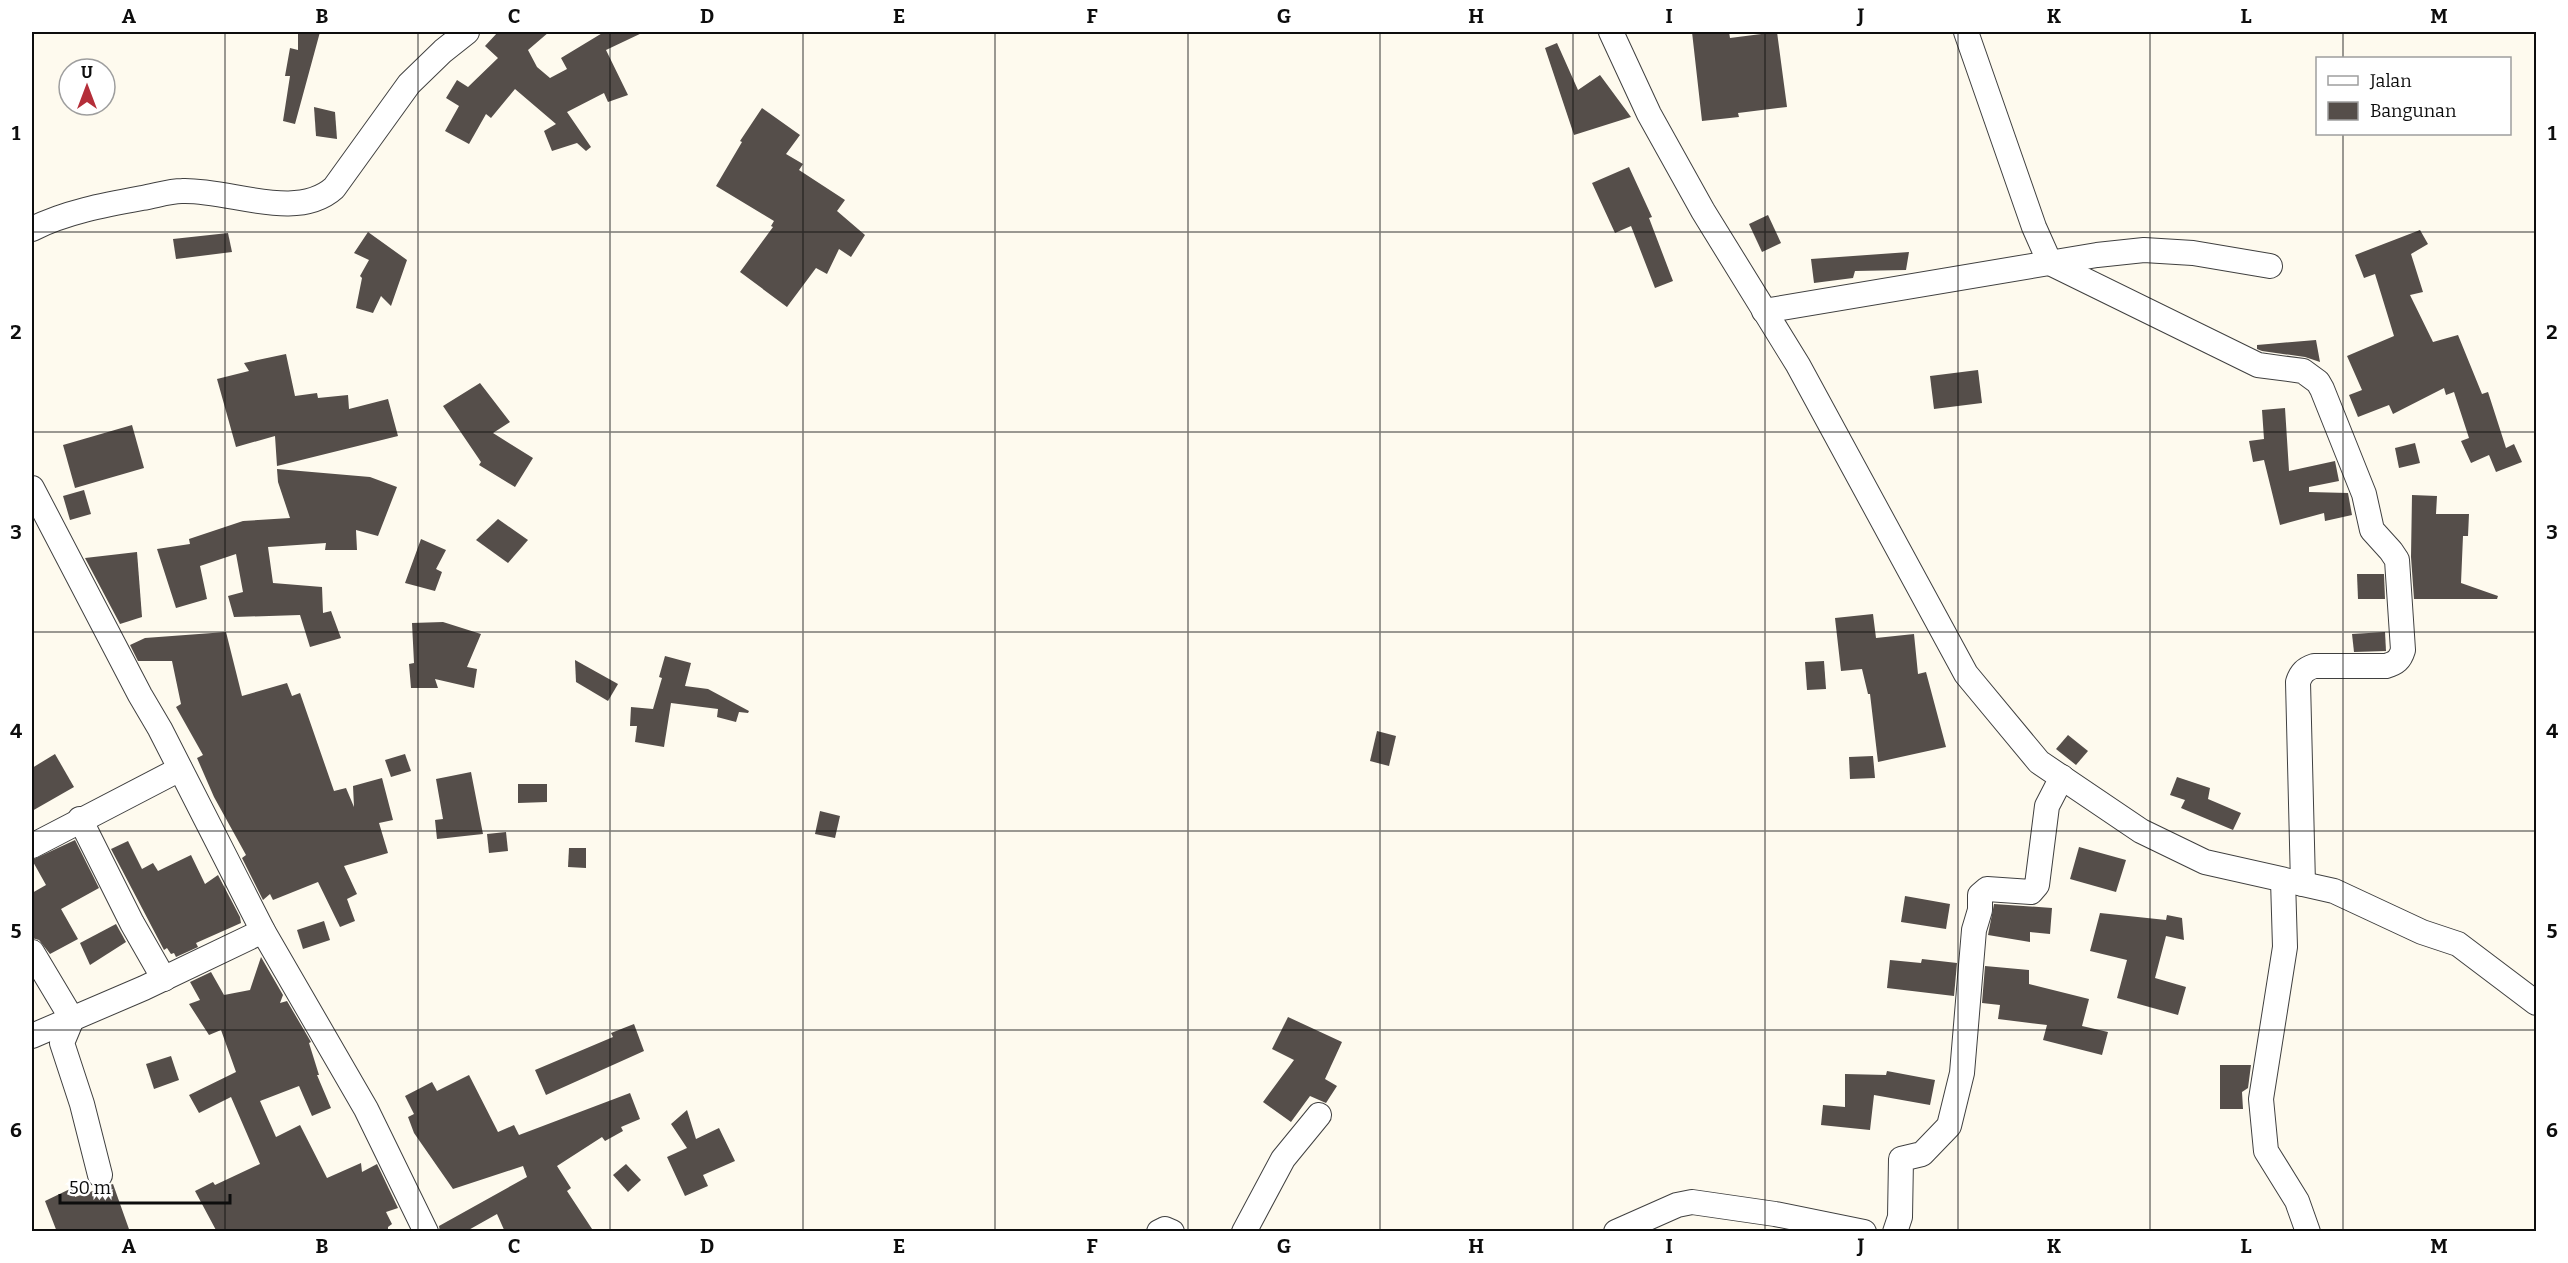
<svg xmlns="http://www.w3.org/2000/svg" width="2568" height="1263" font-family="Bitter,serif">
<rect width="100%" height="100%" fill="#fefaee"/>
<g fill="#554e4a">
<polygon points="298,32 320,32 295,124 283,121 290,76 285,76 290,48 298,50"/>
<polygon points="498,32 549,32 528,50 537,67 550,78 567,69 561,58 604,32 644,32 606,50 628,95 608,102 604,93 567,112 591,147 586,151 577,143 552,151 544,131 556,124 515,89 491,118 486,114 469,144 445,131 459,106 446,98 457,80 468,87 498,58 485,46"/>
<polygon points="1692,32 1729,32 1730,38 1777,32 1787,107 1738,113 1739,117 1702,121"/>
<polygon points="1557,43 1578,90 1600,75 1631,117 1574,135 1545,48"/>
<polygon points="314,107 335,112 337,139 316,136"/>
<polygon points="762,108 800,135 786,154 803,164 799,170 845,200 837,211 865,235 851,257 839,249 827,274 816,268 787,307 740,272 773,227 771,226 774,221 716,186 742,142 740,141"/>
<polygon points="1629,167 1652,217 1649,218 1673,281 1655,288 1631,226 1615,233 1592,183"/>
<polygon points="1768,215 1781,243 1762,252 1749,224"/>
<polygon points="2420,230 2428,244 2411,254 2423,292 2410,295 2433,342 2458,335 2482,394 2488,392 2506,448 2514,444 2522,462 2496,472 2489,455 2471,463 2461,441 2469,438 2454,392 2446,395 2444,388 2393,414 2389,405 2358,417 2349,395 2362,390 2347,356 2394,336 2375,274 2364,278 2355,255"/>
<polygon points="368,232 407,260 391,306 381,296 373,313 356,308 362,278 360,276 369,260 354,253"/>
<polygon points="228,233 232,252 176,259 173,239"/>
<polygon points="1909,252 1906,270 1855,271 1853,278 1814,283 1811,259"/>
<polygon points="2316,340 2320,362 2305,357 2262,351 2257,349 2257,345"/>
<polygon points="286,354 295,396 317,393 318,398 348,395 349,409 388,399 398,436 277,466 275,436 236,447 217,379 249,371 244,363"/>
<polygon points="1978,370 1982,403 1934,409 1930,376"/>
<polygon points="480,383 510,422 493,433 533,458 515,487 479,465 481,462 443,406"/>
<polygon points="2285,408 2289,471 2335,461 2339,481 2309,487 2309,492 2348,493 2352,515 2325,521 2324,513 2280,525 2264,460 2253,462 2249,441 2264,439 2262,410"/>
<polygon points="132,425 144,468 75,488 63,445"/>
<polygon points="2415,443 2420,463 2399,468 2395,448"/>
<polygon points="277,469 370,477 397,487 378,536 356,530 357,550 325,550 326,543 268,547 273,583 322,587 323,613 331,611 341,638 310,647 300,615 234,617 228,596 243,592 236,554 200,566 207,599 176,608 157,549 190,544 189,539 243,521 290,518 278,482"/>
<polygon points="84,490 91,514 70,520 63,496"/>
<polygon points="2412,495 2437,496 2436,514 2469,514 2468,536 2463,536 2461,583 2498,596 2497,599 2414,599 2411,557"/>
<polygon points="498,519 528,540 508,563 476,540"/>
<polygon points="421,539 446,550 436,569 442,572 435,591 405,583"/>
<polygon points="137,552 142,617 120,624 85,558"/>
<polygon points="2357,574 2384,574 2385,599 2358,599"/>
<polygon points="1873,614 1876,638 1914,634 1918,674 1926,672 1946,747 1878,762 1870,694 1868,694 1862,669 1841,671 1835,618"/>
<polygon points="443,622 481,634 467,667 477,669 474,688 435,679 438,688 411,688 409,664 414,663 412,623"/>
<polygon points="226,632 242,696 287,683 292,696 300,693 334,791 346,788 354,807 353,786 382,778 393,820 379,823 388,853 344,866 357,894 347,899 355,921 340,927 318,882 273,900 270,894 263,900 242,858 246,855 214,797 197,758 203,755 176,707 181,704 172,661 138,661 130,645 145,638"/>
<polygon points="2385,632 2386,651 2354,652 2352,634"/>
<polygon points="665,656 691,663 685,686 708,689 749,711 748,713 739,712 736,722 717,717 718,709 671,703 664,747 635,742 637,726 630,726 631,707 653,709 662,678 659,677"/>
<polygon points="575,660 618,684 608,701 576,682"/>
<polygon points="1824,661 1826,689 1807,690 1805,662"/>
<polygon points="1377,731 1396,736 1389,766 1370,761"/>
<polygon points="2068,735 2088,751 2076,765 2056,749"/>
<polygon points="55,754 74,787 32,811 32,768"/>
<polygon points="405,754 411,771 391,777 385,760"/>
<polygon points="1873,756 1875,778 1850,779 1849,757"/>
<polygon points="471,772 483,834 437,839 435,820 443,819 436,779"/>
<polygon points="2177,777 2210,788 2208,799 2241,813 2233,830 2181,808 2185,800 2170,795"/>
<polygon points="518,784 547,784 547,802 518,803"/>
<polygon points="820,811 840,816 835,838 815,834"/>
<polygon points="506,832 508,851 489,853 487,834"/>
<polygon points="75,840 99,888 61,909 78,939 50,954 39,940 32,938 32,893 46,885 32,860"/>
<polygon points="128,841 142,869 153,863 158,871 191,855 205,884 218,875 240,917 241,923 196,943 198,947 176,957 174,953 171,954 167,948 164,950 111,849"/>
<polygon points="2079,847 2126,860 2116,892 2070,879"/>
<polygon points="569,848 586,848 586,868 568,867"/>
<polygon points="1905,896 1950,904 1946,929 1901,922"/>
<polygon points="1994,904 2052,908 2050,934 2030,932 2030,942 1988,935"/>
<polygon points="2100,913 2166,920 2167,915 2182,918 2184,940 2166,936 2155,978 2186,987 2178,1015 2117,998 2127,960 2090,951"/>
<polygon points="324,921 330,940 303,949 297,930"/>
<polygon points="116,924 126,942 90,965 80,943"/>
<polygon points="261,957 283,995 280,1003 287,1001 311,1042 309,1043 319,1075 317,1075 331,1108 312,1116 299,1086 260,1101 276,1137 300,1125 327,1178 361,1163 362,1172 377,1164 398,1208 386,1212 392,1224 388,1227 388,1232 217,1232 195,1191 213,1182 215,1185 260,1164 231,1097 199,1113 189,1095 236,1072 221,1030 209,1035 189,1004 200,1000 190,982 211,972 224,995 250,990"/>
<polygon points="1922,959 1957,963 1954,996 1887,988 1890,960 1921,963"/>
<polygon points="1985,966 2029,970 2029,984 2089,999 2082,1026 2108,1032 2102,1055 2043,1040 2047,1025 1998,1019 2000,1005 1982,1003"/>
<polygon points="1288,1017 1342,1042 1325,1079 1337,1086 1326,1103 1310,1096 1291,1122 1263,1102 1294,1060 1272,1049"/>
<polygon points="634,1024 644,1051 546,1095 535,1070 613,1037 611,1033"/>
<polygon points="171,1056 179,1080 154,1089 146,1064"/>
<polygon points="2220,1065 2251,1065 2248,1088 2242,1092 2243,1109 2220,1109"/>
<polygon points="1887,1071 1935,1080 1930,1105 1874,1095 1870,1130 1821,1125 1823,1105 1845,1107 1845,1074 1886,1075"/>
<polygon points="469,1075 498,1132 514,1125 519,1135 630,1093 640,1119 621,1127 623,1131 605,1141 602,1137 557,1166 571,1188 567,1191 594,1232 505,1232 497,1214 465,1232 440,1232 439,1226 527,1177 523,1166 453,1189 414,1133 408,1117 414,1114 405,1096 432,1082 437,1091"/>
<polygon points="687,1110 696,1139 719,1128 735,1161 703,1175 708,1186 685,1196 667,1157 687,1148 671,1124"/>
<polygon points="626,1164 641,1180 628,1192 613,1175"/>
<polygon points="113,1184 130,1232 57,1232 45,1201 72,1188 75,1197"/>
</g>
<g fill="none" stroke-linecap="round" stroke-linejoin="round">
<g stroke="#404040" stroke-width="26">
<g id="street">
<polyline points="1611,32 1649,114 1703,211 1798,365 1966,674 2039,762 2141,831 2205,862 2334,891 2422,932 2458,944 2536,1003"/>
<path d="M1966 32 2034 227 2050 263 2258 365 2303 371 2318 382 2322 389 2364 494 2372 530 2391 551 2397 560 2403 650C2400 660 2396 663 2386 666H2314C2305 669 2301 673 2298 682L2303 884"/>
<path d="M32 229C66 212 104 205 142 198 155 196 169 191 182 191 229 189 296 222 334 188L409 84 443 51 467 32"/>
<polyline points="1764,311 2097,255 2144,250 2193,253 2270,266"/>
<polyline points="32,488 140,695 160,729 263,931 366,1109 426,1232"/>
<polyline points="80,819 132,923 164,979"/>
<polyline points="32,846 180,769"/>
<polyline points="2283,880 2285,947 2261,1099 2266,1151 2297,1201 2308,1232"/>
<polyline points="32,952 72,1019 62,1043 82,1104 100,1175"/>
<polyline points="32,1036 144,988 263,931"/>
<polyline points="1159,1232 1165,1229 1172,1232"/>
<polyline points="1244,1232 1283,1159 1319,1115"/>
<polyline points="1616,1232 1677,1205 1692,1202 1775,1214 1864,1232"/>
<polyline points="1895,1232 1900,1217 1901,1159 1922,1154 1949,1126 1962,1073 1974,930 1980,910 1980,895 1987,889 2031,892 2037,885 2047,806 2062,777"/>
</g>
</g>
<use href="#street" stroke="#fff" stroke-width="24"/>
</g>
<path fill="none" stroke="#0d0d0d" stroke-width="1.5" stroke-opacity="0.55" d="M225 32V1232M418 32V1232M610 32V1232M803 32V1232M995 32V1232M1188 32V1232M1380 32V1232M1573 32V1232M1765 32V1232M1958 32V1232M2150 32V1232M2343 32V58M2343 134V1232M32 232H2536M32 432H2536M32 632H2536M32 831H2536M32 1030H2536"/>
<rect width="2568" height="1263" fill="none" stroke="#ffffff" stroke-width="66"/>
<rect x="2316" y="57" width="195" height="78" fill="#ffffff" stroke="#9e9e9e" stroke-width="1.5"/>
<rect x="2328" y="76" width="30" height="9" fill="#ffffff" stroke="#9e9e9e" stroke-width="1.5"/>
<text x="2370" y="87" font-size="18" fill="#0d0d0d">Jalan</text>
<rect x="2328" y="102" width="30" height="18" fill="#554e4a" stroke="#9e9e9e" stroke-width="1.5"/>
<text x="2370" y="117" font-size="18" fill="#0d0d0d">Bangunan</text>
<g transform="translate(87 87)"><circle r="28" fill="#ffffff" stroke="#9e9e9e" stroke-width="1.5"/>
<path d="M0-4.5L10 22L0 15L-10 22Z" fill="#b42e39"/>
<text y="-9" font-size="16" font-weight="bold" text-anchor="middle" fill="#0d0d0d">U</text>
</g>
<path d="M60 1194v9h170v-9" fill="none" stroke="#0d0d0d" stroke-width="3"/>
<text x="69" y="1194" font-size="18" fill="#0d0d0d" stroke="#ffffff" stroke-width="4.5" paint-order="stroke">50 m</text>
<rect x="33" y="33" width="2502" height="1197" fill="none" stroke="#0d0d0d" stroke-width="2"/>
<g font-size="20" text-anchor="middle" font-weight="bold" fill="#0d0d0d">
<text x="129" y="23">A</text>
<text x="322" y="23">B</text>
<text x="514" y="23">C</text>
<text x="707" y="23">D</text>
<text x="899" y="23">E</text>
<text x="1092" y="23">F</text>
<text x="1284" y="23">G</text>
<text x="1476" y="23">H</text>
<text x="1669" y="23">I</text>
<text x="1861" y="23">J</text>
<text x="2054" y="23">K</text>
<text x="2246" y="23">L</text>
<text x="2439" y="23">M</text>
<text x="16" y="140">1</text>
<text x="2552" y="140">1</text>
<text x="16" y="339">2</text>
<text x="2552" y="339">2</text>
<text x="16" y="539">3</text>
<text x="2552" y="539">3</text>
<text x="16" y="738">4</text>
<text x="2552" y="738">4</text>
<text x="16" y="938">5</text>
<text x="2552" y="938">5</text>
<text x="16" y="1137">6</text>
<text x="2552" y="1137">6</text>
<text x="129" y="1253">A</text>
<text x="322" y="1253">B</text>
<text x="514" y="1253">C</text>
<text x="707" y="1253">D</text>
<text x="899" y="1253">E</text>
<text x="1092" y="1253">F</text>
<text x="1284" y="1253">G</text>
<text x="1476" y="1253">H</text>
<text x="1669" y="1253">I</text>
<text x="1861" y="1253">J</text>
<text x="2054" y="1253">K</text>
<text x="2246" y="1253">L</text>
<text x="2439" y="1253">M</text>
</g>
</svg>
